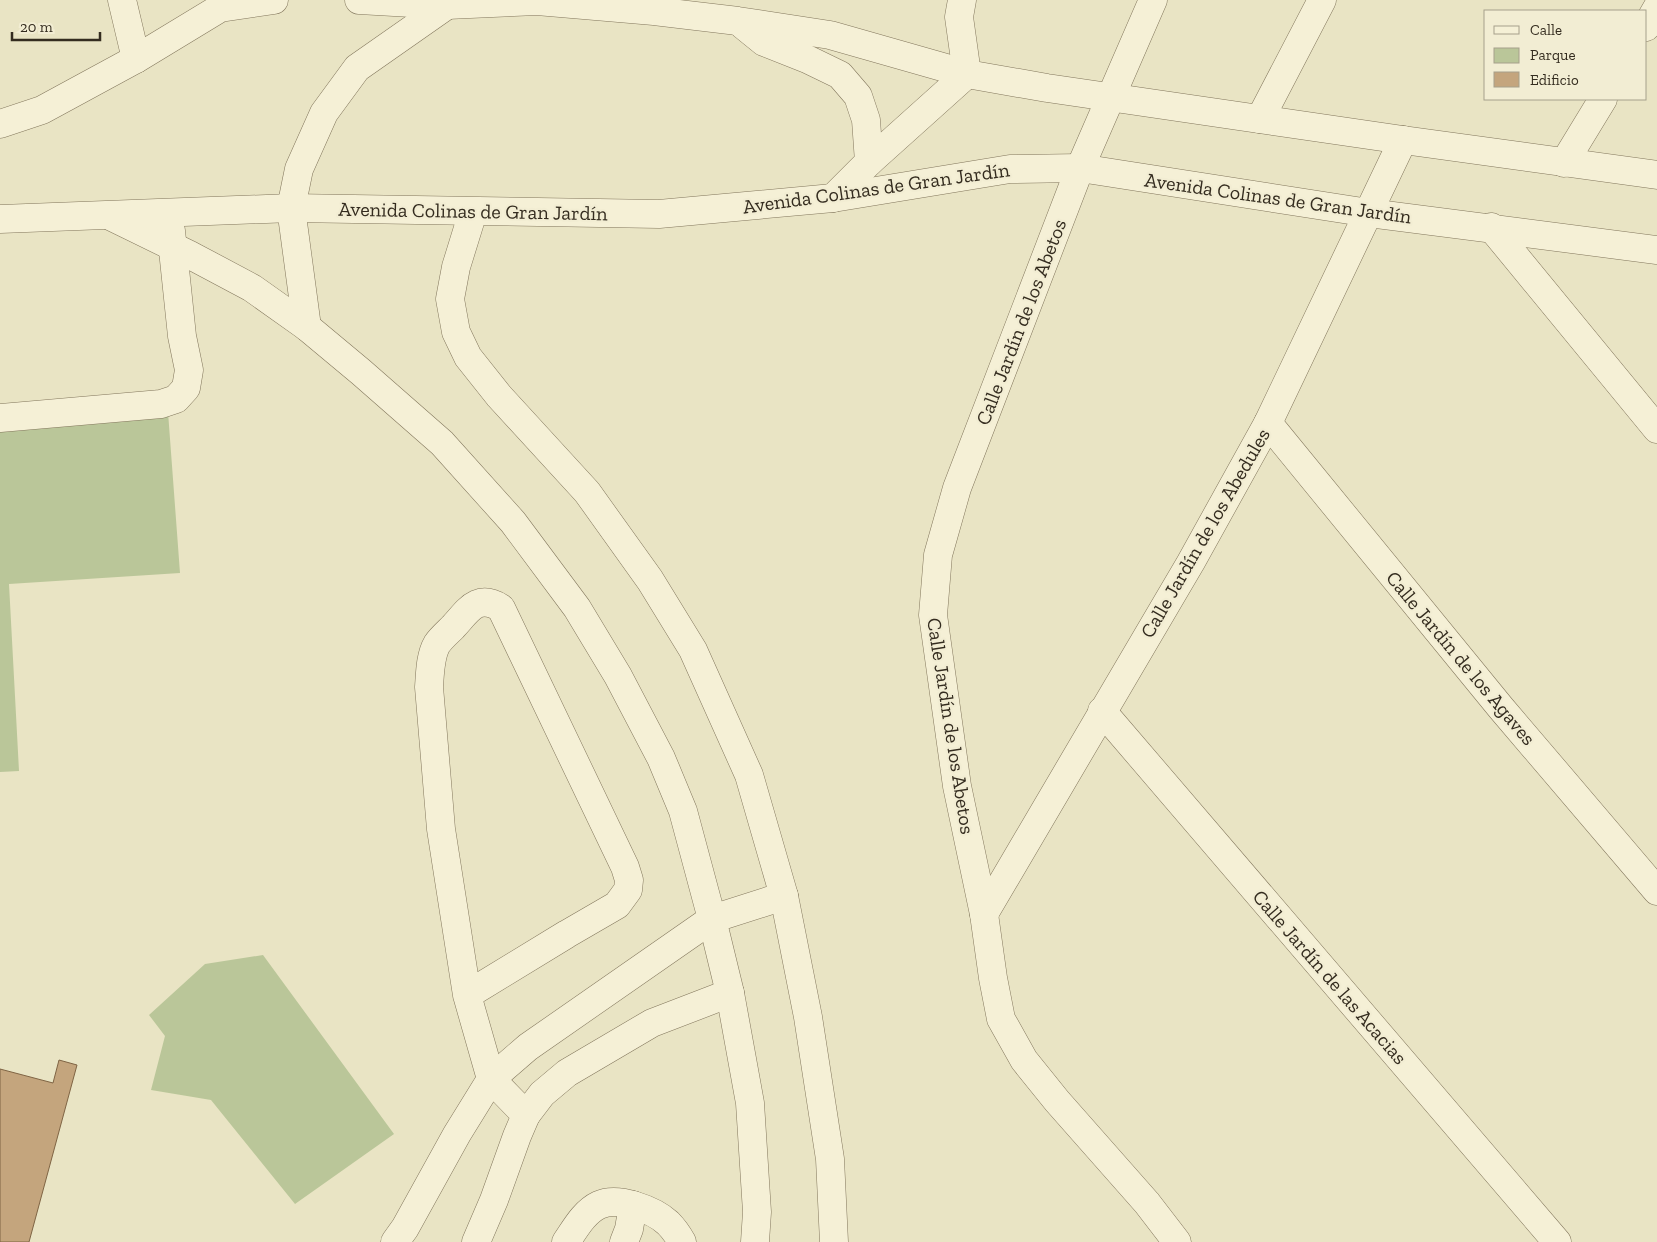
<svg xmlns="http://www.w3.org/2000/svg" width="1657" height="1242" font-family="'Zilla Slab',serif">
<rect width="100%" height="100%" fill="#e9e4c4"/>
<g fill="#bac699">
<polygon points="168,412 180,573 9,584 19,771 0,772 0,429"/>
<polygon points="263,955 394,1134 295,1204 211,1100 151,1090 165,1036 149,1015 205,964"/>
</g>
<polygon fill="#c4a57d" stroke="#7f6444" points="59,1060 77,1065 29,1242 0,1242 0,1069 53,1083"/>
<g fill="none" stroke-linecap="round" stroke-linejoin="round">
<g stroke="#82765c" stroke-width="29">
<g id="minor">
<polyline points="122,0 136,59"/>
<polyline points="359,0 447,5 537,1 654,11 738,21 830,35 967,74 1047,88 1403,140 1657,175"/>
<polyline points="1153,0 1080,168 957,488 938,555 933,615 957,786 984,914 993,978 1001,1019 1024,1060 1057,1101 1147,1203 1177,1242"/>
<polyline points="743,25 764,42 807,59 840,75 858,96 866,120 869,162 833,198"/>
<polyline points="1646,27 1657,8"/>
<polyline points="1260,119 1322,0"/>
<polyline points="0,124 42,110 136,59 220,8 274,0"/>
<polyline points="869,162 967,74 959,17 962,0"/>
<polyline points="1564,163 1603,99"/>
<polyline points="473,212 456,267 450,299 456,332 468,357 499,396 587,492 650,580 693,650 749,775 784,896 808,1017 830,1159 834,1242"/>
<polyline points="112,217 190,255 252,288 307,327 361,372 442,443 513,522 577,608 618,676 661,758 683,811 712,919 730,993 750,1103 757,1212 755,1242"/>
<polyline points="0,219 291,208 659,214 833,198 1010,169 1080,168 1369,213 1657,250"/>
<polyline points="1491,227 1657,429"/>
<polyline points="307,327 291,208 299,169 324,113 357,68 447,5"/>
<polyline points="0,418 161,404 176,399 186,388 189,370 182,336 171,231"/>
<polyline points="1268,423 1501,708 1657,891"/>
<polyline points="1102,711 1557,1242"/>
<polyline points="984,914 1191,562 1268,423 1403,140"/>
<path d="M467 995 567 934 617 905 628 890 629 880 625 867 501 608C477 593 468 611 453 627 448 632 441 638 437 644 430 656 430 674 429 687L441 829 467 995 491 1079 526 1115"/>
<polyline points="395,1242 405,1228 457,1134 491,1079 528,1047 712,919 784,896"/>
<polyline points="476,1242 494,1200 517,1136 526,1115 542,1094 567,1073 652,1023 730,993"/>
<path d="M566 1242C575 1229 584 1212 599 1205 618 1196 654 1210 668 1223 674 1229 678 1235 682 1242"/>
<polyline points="624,1242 629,1229 633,1205"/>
</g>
</g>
<use href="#minor" stroke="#f5f0d6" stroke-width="28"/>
</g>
<g text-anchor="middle" stroke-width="4.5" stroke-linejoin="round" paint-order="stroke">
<g font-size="20" fill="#342c1f" stroke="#f2edd3">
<text transform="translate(876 188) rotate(-8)" y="7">Avenida Colinas de Gran Jardín</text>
<text transform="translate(1278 198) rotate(8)" y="7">Avenida Colinas de Gran Jardín</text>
<text transform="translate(473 211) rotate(1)" y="7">Avenida Colinas de Gran Jardín</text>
<text transform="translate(1021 322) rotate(-69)" y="7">Calle Jardín de los Abetos</text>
<text transform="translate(1205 533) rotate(-60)" y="7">Calle Jardín de los Abedules</text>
<text transform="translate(1461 658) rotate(50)" y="7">Calle Jardín de los Agaves</text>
<text transform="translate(951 726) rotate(81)" y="7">Calle Jardín de los Abetos</text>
<text transform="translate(1330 977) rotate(49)" y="7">Calle Jardín de las Acacias</text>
</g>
</g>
<rect x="1484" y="10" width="162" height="90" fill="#f2edd3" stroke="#a6a08b"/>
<rect x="1494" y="26" width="25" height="8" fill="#f5f0d6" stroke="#a6a08b"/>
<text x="1530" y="35" font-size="15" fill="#342c1f">Calle</text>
<rect x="1494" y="48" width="25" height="15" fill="#bac699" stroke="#a6a08b"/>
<text x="1530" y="60" font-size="15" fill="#342c1f">Parque</text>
<rect x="1494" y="72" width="25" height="15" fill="#c4a57d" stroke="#a6a08b"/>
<text x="1530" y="85" font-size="15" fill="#342c1f">Edificio</text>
<path d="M12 32v8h88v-8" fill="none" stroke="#342c1f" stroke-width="2.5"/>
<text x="20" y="32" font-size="15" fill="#342c1f" stroke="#f2edd3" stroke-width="4" paint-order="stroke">20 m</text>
</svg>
